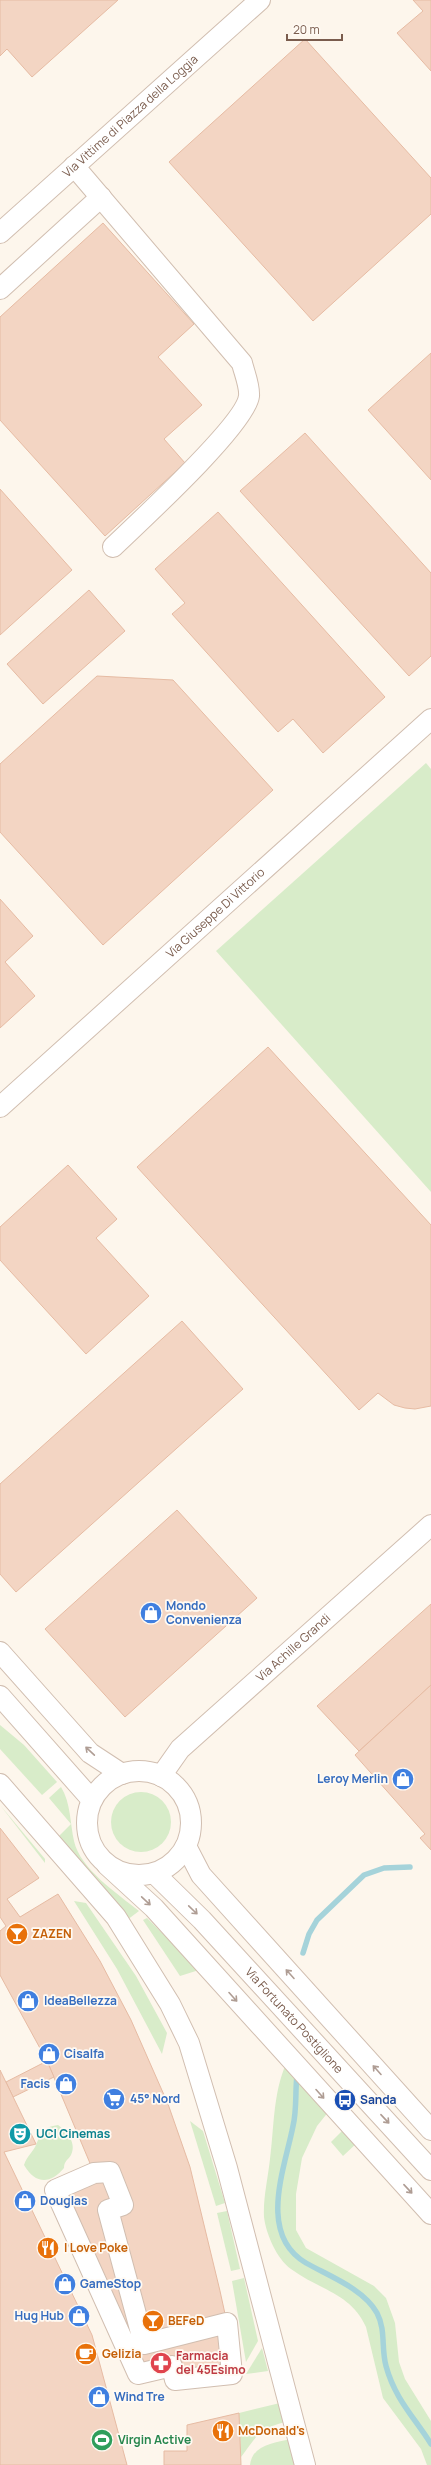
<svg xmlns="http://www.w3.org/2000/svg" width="431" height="2465" font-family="Manrope,sans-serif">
<rect width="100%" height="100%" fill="#fdf6ec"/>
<g fill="#d8ecc9">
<polygon points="426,763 431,769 431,1192 216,951"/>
<polygon points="0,1725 24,1745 57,1782 42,1795 0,1749"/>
<path d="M61 1787C71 1803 70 1824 74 1841 80 1869 118 1894 139 1911L127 1920 59 1836 71 1824 49 1798Z"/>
<circle cx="141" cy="1822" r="30"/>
<polygon points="0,1805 45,1859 45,1863"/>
<polygon points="74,1901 86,1903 136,1976 167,2033 162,2054 117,1969"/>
<polygon points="147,1918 199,1970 180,1976 143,1920"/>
<path d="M286 2064 329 2111 317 2126 302 2158 296 2194V2230L306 2248 374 2286 386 2298 395 2323 399 2362 405 2379 431 2421V2465H427L421 2449 383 2398 366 2327C351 2293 319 2290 291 2269 277 2259 266 2234 264 2217 263 2198 268 2178 270 2159 274 2129 273 2093 286 2064Z"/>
<polygon points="190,2121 203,2131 225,2203 216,2206"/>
<path d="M58 2125C67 2132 77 2143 71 2155 68 2160 64 2161 64 2168 50 2185 35 2184 24 2165 27 2156 33 2152 36 2145 41 2133 43 2127 58 2125Z"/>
<polygon points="345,2128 358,2142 343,2156 331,2142"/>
<polygon points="227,2211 240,2269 231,2271 217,2213"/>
<polygon points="244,2278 258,2341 246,2362 232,2281"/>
<polygon points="262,2348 268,2371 246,2374"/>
<path d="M280 2403 285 2422C258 2429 257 2436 241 2457L239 2413Z"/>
<path d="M290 2439 296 2465H250C252 2445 274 2443 290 2439Z"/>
</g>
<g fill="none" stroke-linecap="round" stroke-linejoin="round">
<g stroke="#a5d3da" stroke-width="5.5">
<polyline points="303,1953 309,1934 317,1920 364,1875 384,1868 410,1867"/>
<path d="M297 2075C295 2091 297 2110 293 2126 285 2168 257 2234 306 2263 329 2276 364 2289 377 2313 386 2330 381 2348 386 2366 395 2399 414 2417 431 2444"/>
</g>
</g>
<g fill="#f3d5c3" stroke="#e6bba3">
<polygon points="0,0 118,0 32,77 7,49 0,56"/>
<polygon points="413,0 431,0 431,71 397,33 423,11"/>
<polygon points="305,39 431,178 431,214 313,321 169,162"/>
<polygon points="103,223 194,324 158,357 202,405 164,439 185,463 105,536 0,420 0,317"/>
<polygon points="431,353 431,480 368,410"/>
<polygon points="305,433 431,573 431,656 409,676 240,491"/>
<polygon points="0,489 72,570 0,635"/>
<polygon points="218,512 385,697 323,753 293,719 278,732 172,614 185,603 155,569"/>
<polygon points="89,590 125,631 43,704 7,664"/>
<polygon points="97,676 173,680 273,790 103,945 0,832 0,764"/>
<polygon points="0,899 33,936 5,962 35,996 0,1028"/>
<polygon points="268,1047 431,1225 431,1406 415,1409 405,1408 394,1405 378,1393 359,1410 137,1167"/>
<polygon points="68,1165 117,1219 96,1238 149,1296 86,1354 0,1260 0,1227"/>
<polygon points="182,1321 243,1389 16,1592 0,1574 0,1484"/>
<polygon points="177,1510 257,1598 125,1717 45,1629"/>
<polygon points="431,1604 431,1685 359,1751 317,1706"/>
<polygon points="431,1685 431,1850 420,1838 425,1834 355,1755"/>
<polygon points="0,1828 39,1878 7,1899 20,1917 58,1894 100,1961 131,2020 168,2104 190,2167 220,2291 227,2323 232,2374 187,2380 172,2366 138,2374 55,2190 92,2168 47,2061 0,1975 0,1931 6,1926 0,1917"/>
<polygon points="47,2061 54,2077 13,2097 6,2082"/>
<polygon points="0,2070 36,2144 4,2152 92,2335 127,2465 0,2465"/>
<polygon points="239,2413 241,2465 164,2465 164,2451 187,2451 187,2425"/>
</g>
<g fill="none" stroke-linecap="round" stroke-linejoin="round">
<g stroke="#d1beb0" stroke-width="22">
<g id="minor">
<path d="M74 166 242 363C244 372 250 386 249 396 246 424 138 523 113 547"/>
<path id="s1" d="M0 233 260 0"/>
<polyline points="0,289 101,197"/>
<path id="s2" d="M0 1107 431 719"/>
<polyline points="0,1652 90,1753 122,1774"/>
<polyline points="0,1696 92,1800"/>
<circle cx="139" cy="1823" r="52"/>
<path id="s3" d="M161 1776 180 1749 431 1525"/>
<polyline points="0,1784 116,1917 170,2004 189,2043 227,2168 305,2465"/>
<polyline points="186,1846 201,1875 431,2130"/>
<polyline points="107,1865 154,1908 431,2214"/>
<path id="s4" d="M155 1874 202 1920 431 2170"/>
<polygon points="110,2172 123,2205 108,2210 144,2344 227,2323 232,2374 175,2380 172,2366 138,2374 55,2190 94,2173"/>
</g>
</g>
<use href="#minor" stroke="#fff" stroke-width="20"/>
</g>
<defs><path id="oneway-shaft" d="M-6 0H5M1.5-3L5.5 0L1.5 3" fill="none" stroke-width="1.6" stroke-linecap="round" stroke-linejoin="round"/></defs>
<g stroke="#af9d94">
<use href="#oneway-shaft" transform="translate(90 1751) rotate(-137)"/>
<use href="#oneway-shaft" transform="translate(146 1901) rotate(43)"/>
<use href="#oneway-shaft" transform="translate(193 1910) rotate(44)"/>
<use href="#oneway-shaft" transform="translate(290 1974) rotate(-132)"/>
<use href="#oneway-shaft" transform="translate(233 1997) rotate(48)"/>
<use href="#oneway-shaft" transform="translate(377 2070) rotate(-132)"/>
<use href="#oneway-shaft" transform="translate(320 2094) rotate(48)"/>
<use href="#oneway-shaft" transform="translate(385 2119) rotate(47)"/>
<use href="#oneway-shaft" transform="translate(408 2189) rotate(47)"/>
</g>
<defs>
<g id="shop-disc" transform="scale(1.15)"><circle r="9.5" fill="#3f7fe0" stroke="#fffaf3"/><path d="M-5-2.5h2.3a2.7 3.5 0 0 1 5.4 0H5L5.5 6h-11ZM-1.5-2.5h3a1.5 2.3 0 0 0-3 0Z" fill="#fff"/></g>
<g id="bar-disc" transform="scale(1.15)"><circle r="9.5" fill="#e8710a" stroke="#fffaf3"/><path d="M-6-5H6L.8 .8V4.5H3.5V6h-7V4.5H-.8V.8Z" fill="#fff"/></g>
<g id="supermarket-disc" transform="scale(1.15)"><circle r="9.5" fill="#3f7fe0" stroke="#fffaf3"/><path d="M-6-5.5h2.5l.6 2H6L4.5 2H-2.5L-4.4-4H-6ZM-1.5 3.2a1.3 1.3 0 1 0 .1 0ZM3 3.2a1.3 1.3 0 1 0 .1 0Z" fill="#fff"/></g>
<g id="bus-disc" transform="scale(1.15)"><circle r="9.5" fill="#1a4fb4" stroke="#fffaf3"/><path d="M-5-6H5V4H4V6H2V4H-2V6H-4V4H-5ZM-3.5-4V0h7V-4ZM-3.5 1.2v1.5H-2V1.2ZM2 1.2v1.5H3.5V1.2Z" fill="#fff"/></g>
<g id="theatre-disc" transform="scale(1.15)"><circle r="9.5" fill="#0f9aa8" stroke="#fffaf3"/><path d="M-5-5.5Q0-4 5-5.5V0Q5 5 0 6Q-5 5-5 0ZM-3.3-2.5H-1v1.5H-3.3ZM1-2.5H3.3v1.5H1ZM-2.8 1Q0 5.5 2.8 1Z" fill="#fff"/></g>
<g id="restaurant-disc" transform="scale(1.15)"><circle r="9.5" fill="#e8710a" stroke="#fffaf3"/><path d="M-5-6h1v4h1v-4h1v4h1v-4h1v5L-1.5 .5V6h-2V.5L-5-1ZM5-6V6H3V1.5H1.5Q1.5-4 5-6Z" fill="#fff"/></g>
<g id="cafe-disc" transform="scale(1.15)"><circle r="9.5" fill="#e8710a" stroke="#fffaf3"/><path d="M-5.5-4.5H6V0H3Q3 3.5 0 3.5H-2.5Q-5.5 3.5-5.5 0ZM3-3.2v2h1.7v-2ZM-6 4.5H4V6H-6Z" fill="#fff"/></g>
<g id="pharmacy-disc" transform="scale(1.15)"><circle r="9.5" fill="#e0444e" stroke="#fffaf3"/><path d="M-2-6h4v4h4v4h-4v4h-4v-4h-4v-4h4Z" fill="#fff"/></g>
<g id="stadium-disc" transform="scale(1.15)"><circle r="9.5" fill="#2e9e5b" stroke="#fffaf3"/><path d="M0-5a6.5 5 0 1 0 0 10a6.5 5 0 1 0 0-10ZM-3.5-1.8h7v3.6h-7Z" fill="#fff"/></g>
</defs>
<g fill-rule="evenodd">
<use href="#shop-disc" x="151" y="1613"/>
<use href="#shop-disc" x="403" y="1779"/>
<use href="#bar-disc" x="17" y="1934"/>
<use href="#shop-disc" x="28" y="2001"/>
<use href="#shop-disc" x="49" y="2054"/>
<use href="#shop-disc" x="66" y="2084"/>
<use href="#supermarket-disc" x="114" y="2099"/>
<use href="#bus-disc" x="345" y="2100"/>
<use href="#theatre-disc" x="20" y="2134"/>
<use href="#shop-disc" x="25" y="2201"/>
<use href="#restaurant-disc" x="48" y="2248"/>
<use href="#shop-disc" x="65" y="2284"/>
<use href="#shop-disc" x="79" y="2316"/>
<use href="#bar-disc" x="153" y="2321"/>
<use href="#cafe-disc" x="86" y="2354"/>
<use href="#pharmacy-disc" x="161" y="2363"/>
<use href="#shop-disc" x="99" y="2397"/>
<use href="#restaurant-disc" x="223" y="2431"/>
<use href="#stadium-disc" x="102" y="2440"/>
</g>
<g text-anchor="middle" stroke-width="3.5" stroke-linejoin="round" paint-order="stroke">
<g font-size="12" fill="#7a5c4d" stroke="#fffaf3">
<text dy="4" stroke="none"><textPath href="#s1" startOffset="175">Via Vittime di Piazza della Loggia</textPath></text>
<text dy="4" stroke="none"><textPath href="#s2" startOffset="290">Via Giuseppe Di Vittorio</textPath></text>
<text dy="4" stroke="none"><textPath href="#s3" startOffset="185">Via Achille Grandi</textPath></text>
<text dy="4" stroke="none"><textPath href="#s4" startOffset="202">Via Fortunato Postiglione</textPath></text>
</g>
<g font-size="12" font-weight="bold" fill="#366cbe" stroke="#fffaf3" text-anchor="start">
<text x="166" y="1610">Mondo<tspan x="166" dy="14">Convenienza</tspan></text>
<text x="388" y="1783" text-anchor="end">Leroy Merlin</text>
<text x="44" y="2005">IdeaBellezza</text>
<text x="64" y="2058">Cisalfa</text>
<text x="50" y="2088" text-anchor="end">Facis</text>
<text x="130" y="2103">45° Nord</text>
<text x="40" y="2205">Douglas</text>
<text x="80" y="2288">GameStop</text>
<text x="64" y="2320" text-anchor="end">Hug Hub</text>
<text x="114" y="2401">Wind Tre</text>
</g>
<g font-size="12" font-weight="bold" fill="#c56008" stroke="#fffaf3" text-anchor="start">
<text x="32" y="1938">ZAZEN</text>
<text x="64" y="2252">I Love Poke</text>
<text x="168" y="2325">BEFeD</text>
<text x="102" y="2358">Gelizia</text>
<text x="238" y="2435">McDonald's</text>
</g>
<g font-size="12" font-weight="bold" fill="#164399" stroke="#fffaf3" text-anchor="start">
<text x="360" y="2104">Sanda</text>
</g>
<g font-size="12" font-weight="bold" fill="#0d838f" stroke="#fffaf3" text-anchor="start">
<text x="36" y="2138">UCI Cinemas</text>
</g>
<g font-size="12" font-weight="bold" fill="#be3a42" stroke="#fffaf3" text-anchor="start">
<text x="176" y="2360">Farmacia<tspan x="176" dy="14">del 45Esimo</tspan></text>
</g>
<g font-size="12" font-weight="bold" fill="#27864d" stroke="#fffaf3" text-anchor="start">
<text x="118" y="2444">Virgin Active</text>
</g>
</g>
<path d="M287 34v6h55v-6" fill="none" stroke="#7a5c4d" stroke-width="2"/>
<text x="293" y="34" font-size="12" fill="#7a5c4d" stroke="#fffaf3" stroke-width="3" paint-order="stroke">20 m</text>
</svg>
